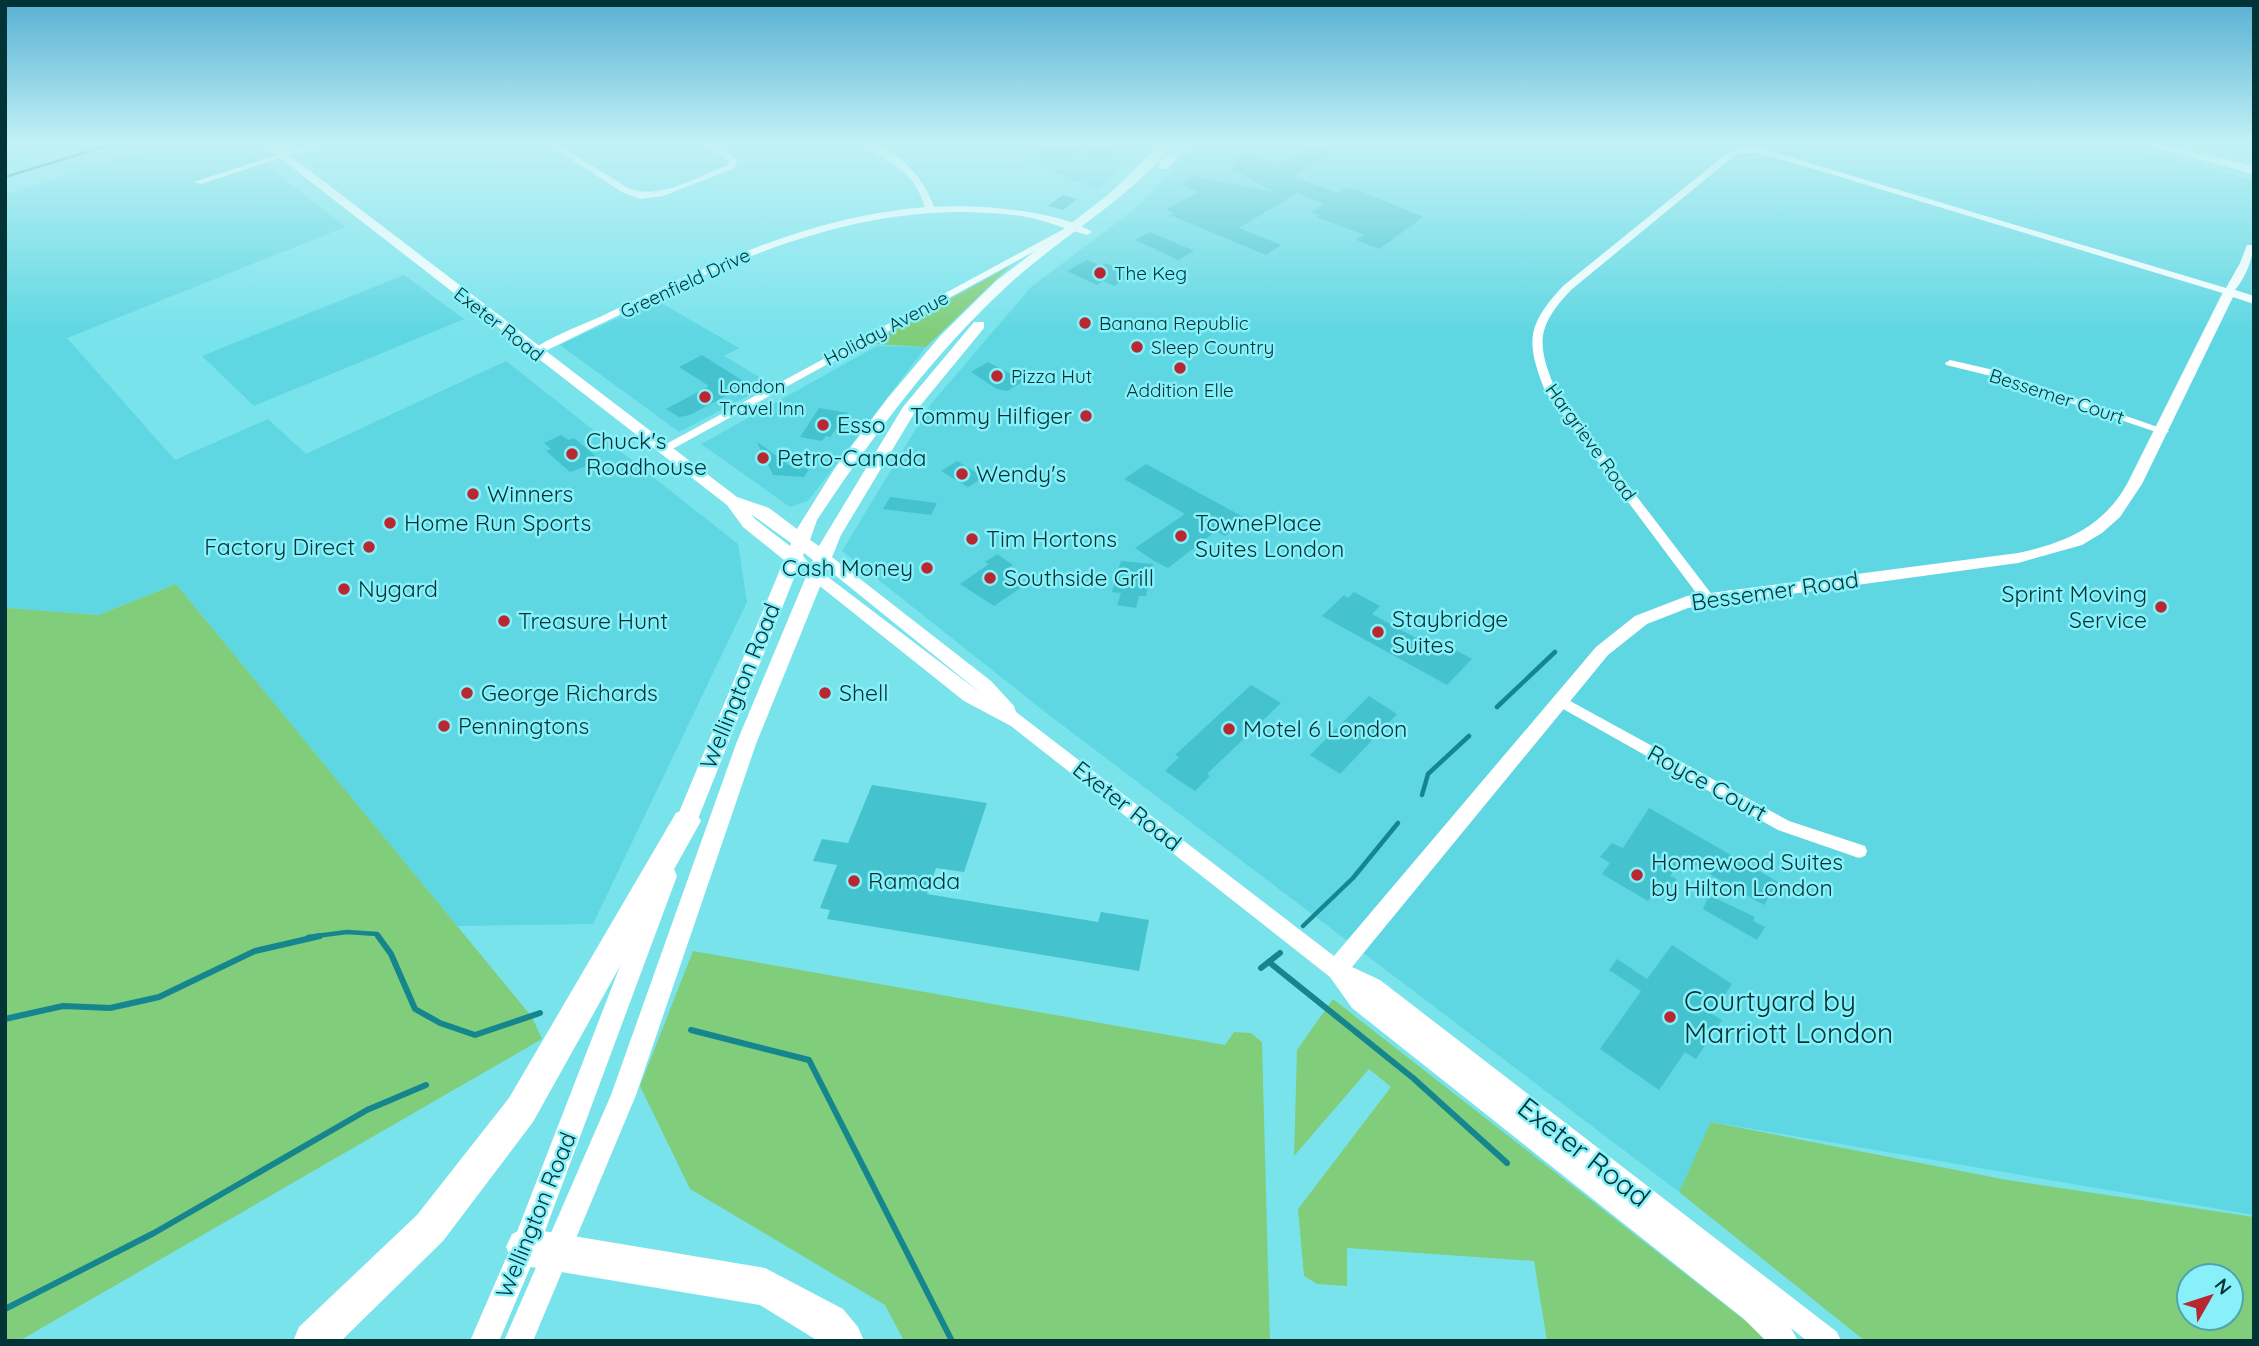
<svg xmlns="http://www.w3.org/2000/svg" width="2259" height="1346" font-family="Quicksand,sans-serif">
<rect width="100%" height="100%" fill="#79e3ec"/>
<g fill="#5fd7e2">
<polygon points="5,144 78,144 5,166"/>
<polygon points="167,144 239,144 345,227 67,338 175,460 268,419 306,454 506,361 738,544 747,602 593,924 457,926 176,584 98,615 8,608 5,605 5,195"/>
<polygon points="988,144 1148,144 1097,190"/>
<polygon points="1199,144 2109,144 2254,180 2254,1215 1712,1122 1679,1192 1045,712 842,551 931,404 1031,287 1131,212"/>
<polygon points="404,275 464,319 254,406 202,356"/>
<polygon points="656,300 739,348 724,356 771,384 679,432 560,345"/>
<polygon points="877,346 926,347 808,501 790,507 701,444"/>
</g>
<g fill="#80ce7b" fill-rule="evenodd">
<polygon points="1010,266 926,347 874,344 876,340"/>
<polygon points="176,584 532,1017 542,1039 19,1341 5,1341 5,605 8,608 98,615"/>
<polygon points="693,951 1225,1045 1234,1032 1251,1033 1262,1042 1270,1341 904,1341 885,1305 690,1189 640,1086"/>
<polygon points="1333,999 1766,1337 1768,1341 1547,1341 1534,1261 1347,1248 1347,1286 1317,1284 1304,1276 1298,1209 1391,1087 1369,1069 1294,1156 1297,1050"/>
<path d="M1711 1122 2007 1180 2254 1217V1341H1865L1679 1192ZM2231 1276V1318H2189V1276Z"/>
</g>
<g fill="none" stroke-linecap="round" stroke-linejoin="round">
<polyline stroke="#15868e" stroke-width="2.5" points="5,177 113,144"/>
<g stroke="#15868e" stroke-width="4.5">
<polyline points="1497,707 1555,652"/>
<polyline points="1422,795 1428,774 1469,736"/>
<polyline points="1303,926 1353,878 1398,823"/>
<polyline points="308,937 347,932 377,934 379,937"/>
</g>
<g stroke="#15868e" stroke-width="6">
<polyline points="378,936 391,954 415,1009 440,1023 475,1035 540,1013"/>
<polyline points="1269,962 1413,1078 1507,1163"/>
<polyline points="1261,968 1280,953"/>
<polyline points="5,1019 63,1006 110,1008 159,997 255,951 320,936"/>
<polyline points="691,1030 809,1060 952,1341"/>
<polyline points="5,1309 154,1233 367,1110 426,1085"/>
</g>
</g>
<g fill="#44c3ce">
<polygon points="1022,144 1128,144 1100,157 1081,149 1058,160"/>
<polygon points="1314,148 1331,154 1292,177 1338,193 1346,188 1355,189 1423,217 1379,249 1356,240 1364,235 1317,217 1320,215 1311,212 1324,204 1297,193 1239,228 1281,245 1266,255 1170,215 1174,213 1166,209 1199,192 1182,185 1191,176 1274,192 1231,168 1245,152 1277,168"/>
<polygon points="1063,195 1077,199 1063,210 1048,206"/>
<polygon points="1150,232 1194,251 1178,260 1135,240"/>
<polygon points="1087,260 1101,266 1106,263 1133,275 1114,286 1103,281 1097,285 1067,271"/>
<polygon points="702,355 748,384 690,415 679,417 666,409 709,386 679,367"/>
<polygon points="988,362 1024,381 1007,391 997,389 971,372"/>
<polygon points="819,408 848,413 830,437 826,436 822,441 800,437"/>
<polygon points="561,435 569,440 574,438 598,458 594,460 597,462 570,472 546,451 551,449 544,443"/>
<polygon points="757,442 789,465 809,469 804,477 773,475"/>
<polygon points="957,461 984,477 968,487 941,471"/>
<polygon points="1146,464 1247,519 1225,536 1216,531 1168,568 1154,561 1135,548 1185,514 1124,479"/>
<polygon points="890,497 937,503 931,515 883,509"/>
<polygon points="997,554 1013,565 1003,572 1023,586 994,606 960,584 989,564 985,562"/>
<polygon points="1121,561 1153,564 1146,596 1139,596 1136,608 1117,605 1121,593 1112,592"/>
<polygon points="1354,592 1380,606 1372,614 1418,639 1415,642 1434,653 1443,643 1472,659 1447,685 1322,616 1344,595 1348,598"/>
<polygon points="1251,685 1281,703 1207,774 1210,776 1195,791 1165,771 1179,757 1175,755"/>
<polygon points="1369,696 1397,714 1340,774 1310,755"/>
<polygon points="872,785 987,803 964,872 936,868 927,894 1098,922 1101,912 1149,920 1139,971 827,919 830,910 820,908 837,865 813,861 822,839 848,843"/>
<polygon points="1649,808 1778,882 1764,905 1682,858 1670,876 1677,879 1667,894 1657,888 1648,901 1602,874 1610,863 1600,857 1612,843 1623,848"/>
<polygon points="1709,895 1755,917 1753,921 1765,927 1757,940 1703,909"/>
<polygon points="1672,945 1732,984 1712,1014 1722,1020 1696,1059 1685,1052 1659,1090 1600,1049 1641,991 1609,970 1617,959 1647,979"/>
</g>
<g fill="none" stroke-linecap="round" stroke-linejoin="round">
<g fill="#fff" fill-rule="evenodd">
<path d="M547 144H557L628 188C660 201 698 176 728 165L729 161 704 144H714L737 160 735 168 663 196 640 199 622 192Z"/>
<path d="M863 144C896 144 924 178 934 207 974 204 1059 210 1092 232L1087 235C1065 229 1043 219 1021 216 844 192 692 281 539 354H531L530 352C546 338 585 324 606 314 708 265 811 216 925 207 912 167 892 167 863 144Z"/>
<path d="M1756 147 2226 288 2240 263 2247 245H2253C2254 259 2241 288 2229 295L1784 160 1756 153 1736 154 1571 290C1535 328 1537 345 1556 391L1713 596 1715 599 1708 604 1703 602 1545 391C1526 342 1526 326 1563 286L1731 150Z"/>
<polygon points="280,154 287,156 201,184 194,182"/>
<polygon points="1060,231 1068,233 667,452 663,453 657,449"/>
<polygon points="1950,360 1998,371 2169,431 2167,433 2159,433 1991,376 1946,365 1945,363"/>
<polygon points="1561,696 1789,821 1865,846 1867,851 1865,856 1859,858 1778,830 1556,705 1554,701 1556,697"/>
</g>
<g fill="#fff" fill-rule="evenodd">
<polygon points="307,144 322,144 287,158 278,156"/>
<path d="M2229 288 2254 296V304L2233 297 2142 484 2120 517 2102 533 2082 545 2018 563 1688 608 1647 624 1608 655 1352 967 1380 980 1837 1332 1841 1341H1807L1791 1328 1798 1341H1766L1744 1319 1352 1008 1330 977 1011 726 964 701 806 575 814 570 820 571 982 694 814 558 816 554H828L991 681 1014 706 1016 712 1334 956 1596 647 1635 616 1687 596 2018 553C2065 543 2103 527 2127 484L2223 292Z"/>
</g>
<g fill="#fff" fill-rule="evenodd">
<path d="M262 144H275L737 497 769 508 797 529 835 468 887 399 941 335 996 281 1109 194 1161 144H1174C1126 202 1058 238 1004 289 931 357 872 437 817 520L810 540 819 546 903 407 974 322H984V328L915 412 841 535 756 744 636 1095 533 1341H504L611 1095 736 744 813 560 804 553 803 556 809 563 806 567 798 568 692 834 689 840 681 843 673 840 670 834 784 560 743 527 727 505ZM751 514 791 543 790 546 755 519Z"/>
<polygon points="1178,144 1191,144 1167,169 1159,169 1159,163"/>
<polygon points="2140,144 2161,144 2254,166 2254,174"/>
<polygon points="666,867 674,869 677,876 539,1247 499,1341 470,1341 513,1242 655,876 658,869"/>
</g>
<g fill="#fff" fill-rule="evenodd">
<polygon points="686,809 696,813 701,821 533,1122 443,1241 341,1341 293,1341 299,1327 417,1215 509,1098 676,813"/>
<polygon points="525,1228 765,1268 843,1309 858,1327 864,1341 818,1341 760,1305 525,1266 512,1260 506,1247 512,1234"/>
</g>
</g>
<linearGradient id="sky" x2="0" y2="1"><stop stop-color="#57b0d3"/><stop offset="0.43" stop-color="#c3f2f6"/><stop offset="1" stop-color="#c3f2f6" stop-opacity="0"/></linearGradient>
<rect width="2259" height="332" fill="url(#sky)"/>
<g fill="#b82732" stroke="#87f0f9" stroke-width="2.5">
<circle cx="1100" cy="273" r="7"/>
<circle cx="1085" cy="323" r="7"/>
<circle cx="1137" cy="347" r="7"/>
<circle cx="1180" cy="368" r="7"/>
<circle cx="997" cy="376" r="7"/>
<circle cx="705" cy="397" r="7"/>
<circle cx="1086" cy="416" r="7"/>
<circle cx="823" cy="425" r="7"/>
<circle cx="572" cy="454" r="7"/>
<circle cx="763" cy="458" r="7"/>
<circle cx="962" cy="474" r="7"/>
<circle cx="473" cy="494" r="7"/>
<circle cx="390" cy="523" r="7"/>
<circle cx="1181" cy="536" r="7"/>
<circle cx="972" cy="539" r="7"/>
<circle cx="369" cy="547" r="7"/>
<circle cx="927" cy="568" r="7"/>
<circle cx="990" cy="578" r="7"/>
<circle cx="344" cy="589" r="7"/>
<circle cx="2161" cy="607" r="7"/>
<circle cx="504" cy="621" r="7"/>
<circle cx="1378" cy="632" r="7"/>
<circle cx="467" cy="693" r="7"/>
<circle cx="825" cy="693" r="7"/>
<circle cx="444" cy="726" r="7"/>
<circle cx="1229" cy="729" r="7"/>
<circle cx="1637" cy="875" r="7"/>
<circle cx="854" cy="881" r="7"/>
<circle cx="1670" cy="1017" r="7"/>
</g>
<g text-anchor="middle" stroke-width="5" stroke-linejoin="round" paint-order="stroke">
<g font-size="19" fill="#013337" stroke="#87f0f9" text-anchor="start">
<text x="1114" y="280">The Keg</text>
<text x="1099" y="330">Banana Republic</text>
<text x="1151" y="354">Sleep Country</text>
<text x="1011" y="383">Pizza Hut</text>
<text x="719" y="393">London<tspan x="719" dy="22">Travel Inn</tspan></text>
<text x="1180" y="397" text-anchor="middle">Addition Elle</text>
</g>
<g font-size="19" fill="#013337" stroke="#87f0f9">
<text transform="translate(685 283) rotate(-25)" y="7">Greenfield Drive</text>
<text transform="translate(499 324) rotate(38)" y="7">Exeter Road</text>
<text transform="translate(886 328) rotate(-28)" y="7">Holiday Avenue</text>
<text transform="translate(2057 396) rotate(18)" y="7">Bessemer Court</text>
<text transform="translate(1591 442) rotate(54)" y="7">Hargrieve Road</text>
</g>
<g font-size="23" fill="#013337" stroke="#87f0f9" text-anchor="start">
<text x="1072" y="424" text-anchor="end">Tommy Hilfiger</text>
<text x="837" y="433">Esso</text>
<text x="586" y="449">Chuck's<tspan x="586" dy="26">Roadhouse</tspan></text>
<text x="777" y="466">Petro-Canada</text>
<text x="976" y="482">Wendy's</text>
<text x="487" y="502">Winners</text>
<text x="404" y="531">Home Run Sports</text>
<text x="1195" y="531">TownePlace<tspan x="1195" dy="26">Suites London</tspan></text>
<text x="986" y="547">Tim Hortons</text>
<text x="355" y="555" text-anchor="end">Factory Direct</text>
<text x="913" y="576" text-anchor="end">Cash Money</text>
<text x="1004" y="586">Southside Grill</text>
<text x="358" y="597">Nygard</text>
<text x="2147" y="602" text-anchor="end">Sprint Moving<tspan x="2147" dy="26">Service</tspan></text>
<text x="1392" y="627">Staybridge<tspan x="1392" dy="26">Suites</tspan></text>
<text x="518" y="629">Treasure Hunt</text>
<text x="481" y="701">George Richards</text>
<text x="839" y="701">Shell</text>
<text x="458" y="734">Penningtons</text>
<text x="1243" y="737">Motel 6 London</text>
<text x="1651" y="870">Homewood Suites<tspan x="1651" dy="26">by Hilton London</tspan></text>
<text x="868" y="889">Ramada</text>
</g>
<g font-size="23" fill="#013337" stroke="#87f0f9">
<text transform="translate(1775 591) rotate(-8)" y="8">Bessemer Road</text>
<text transform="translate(740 686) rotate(-68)" y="8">Wellington Road</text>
<text transform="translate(1707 783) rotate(29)" y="8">Royce Court</text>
<text transform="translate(1127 806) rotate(38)" y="8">Exeter Road</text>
<text transform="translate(536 1215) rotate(-68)" y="8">Wellington Road</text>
</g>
<g font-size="28" fill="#013337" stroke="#87f0f9" text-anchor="start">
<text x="1684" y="1011">Courtyard by<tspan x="1684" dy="32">Marriott London</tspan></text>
</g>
<g font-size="28" fill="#013337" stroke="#87f0f9">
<text transform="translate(1584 1152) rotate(38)" y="10">Exeter Road</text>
</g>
</g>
<rect width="2259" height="1346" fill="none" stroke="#013337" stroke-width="14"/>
<g transform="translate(2210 1297) rotate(51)"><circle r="33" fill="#87f0f9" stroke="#51a4ab" stroke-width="2"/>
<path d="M0-5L12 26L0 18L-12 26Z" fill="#b82732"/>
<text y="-10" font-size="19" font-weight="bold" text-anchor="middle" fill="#013337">N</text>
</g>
</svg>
